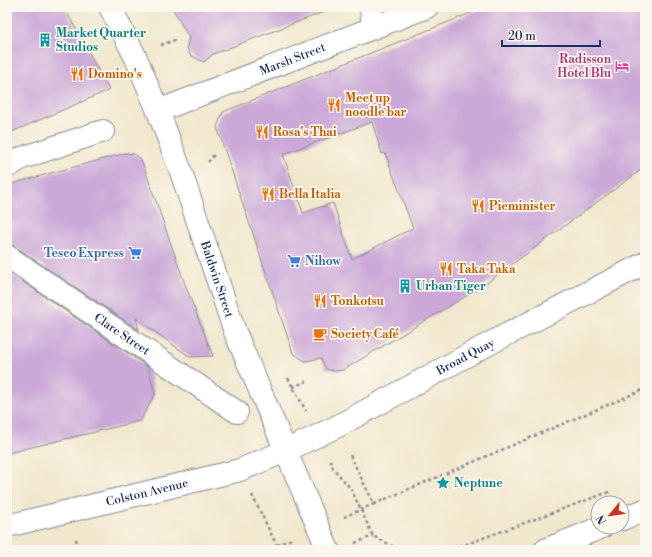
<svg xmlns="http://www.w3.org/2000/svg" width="652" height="557" font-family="'Libre Bodoni',serif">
<rect width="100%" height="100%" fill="#fbf7ec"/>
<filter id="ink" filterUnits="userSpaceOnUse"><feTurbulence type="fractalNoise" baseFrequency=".025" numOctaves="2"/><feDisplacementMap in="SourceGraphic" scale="8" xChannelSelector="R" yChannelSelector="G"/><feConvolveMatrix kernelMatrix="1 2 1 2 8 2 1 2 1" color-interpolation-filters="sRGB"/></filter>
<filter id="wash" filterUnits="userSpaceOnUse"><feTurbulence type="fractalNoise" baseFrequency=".012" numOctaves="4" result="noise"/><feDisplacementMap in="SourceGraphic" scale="16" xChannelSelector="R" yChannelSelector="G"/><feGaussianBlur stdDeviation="0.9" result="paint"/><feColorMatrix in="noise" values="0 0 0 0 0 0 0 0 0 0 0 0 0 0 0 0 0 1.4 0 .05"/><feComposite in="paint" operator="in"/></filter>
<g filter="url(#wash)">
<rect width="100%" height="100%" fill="#f1e7cc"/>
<g id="blocks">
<g fill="#cba8d8" fill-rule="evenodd">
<polygon points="7,7 64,7 109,90 7,134"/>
<polygon points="172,7 331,7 332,9 213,54 204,62 190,55 187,47 189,38"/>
<path d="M486 7H645V167L481 287 343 370 335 371 326 369 321 358 305 361 293 353 217 127 223 112ZM372 122 382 154 385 153 413 228 352 259 333 203 303 213 283 154Z"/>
<polygon points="126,153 134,154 140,158 144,167 186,287 213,356 190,357 136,318 139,330 14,246 7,244 7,185"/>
<polygon points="7,271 148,367 155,394 140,421 7,453"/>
</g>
</g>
</g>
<g filter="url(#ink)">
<use href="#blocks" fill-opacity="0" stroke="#868b95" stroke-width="1"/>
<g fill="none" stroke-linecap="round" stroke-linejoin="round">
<g stroke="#868b95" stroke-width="24">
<g id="street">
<polyline points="371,7 373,28"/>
<polyline points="7,167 22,158 103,131"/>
<path id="s1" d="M7 256 237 412"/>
<path id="s2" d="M7 526 240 470 285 451 336 427 479 349 645 263"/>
</g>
</g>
<g stroke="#868b95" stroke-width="24">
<g id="secondary">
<path id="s3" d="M110 7 136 58 158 111 180 169 235 332 328 550"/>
<path id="s4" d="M158 111 427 7"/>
</g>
</g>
<g stroke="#868b95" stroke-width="24">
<g id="primary">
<polyline points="622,519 645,510"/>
<polyline points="545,550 602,527"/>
</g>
</g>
<g stroke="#868b95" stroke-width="2.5" stroke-dasharray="3 3" stroke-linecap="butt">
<polyline points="161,45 175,40"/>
<polyline points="208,162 214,155"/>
<polyline points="288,378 306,411"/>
<polyline points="293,387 307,381"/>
<polyline points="330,460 333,468 351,489 373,536 398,549 404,550"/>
<polyline points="252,495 279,550"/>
<polyline points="374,504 645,389"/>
<polyline points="344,517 374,504 349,453"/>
<polyline points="76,539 78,550"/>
<polyline points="355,543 373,536"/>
<polyline points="277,545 292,539"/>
<polyline points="436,550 464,545 609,492"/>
</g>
<use href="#street" stroke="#fff" stroke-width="22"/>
<use href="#secondary" stroke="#fff" stroke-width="22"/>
<use href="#primary" stroke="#fff" stroke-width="22"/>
</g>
</g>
<defs>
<g id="building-bare" transform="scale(1.08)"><path d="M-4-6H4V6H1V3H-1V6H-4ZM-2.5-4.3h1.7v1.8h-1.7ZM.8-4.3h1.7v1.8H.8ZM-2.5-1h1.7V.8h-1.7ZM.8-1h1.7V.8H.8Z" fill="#0f9aa8" stroke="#fbf7ec" stroke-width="2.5" paint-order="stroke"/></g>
<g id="hotel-bare" transform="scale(1.08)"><path d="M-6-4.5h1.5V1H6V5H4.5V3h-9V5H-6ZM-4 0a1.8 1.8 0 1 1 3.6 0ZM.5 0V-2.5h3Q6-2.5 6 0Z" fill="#d1479c" stroke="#fbf7ec" stroke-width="2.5" paint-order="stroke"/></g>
<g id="restaurant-bare" transform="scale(1.08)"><path d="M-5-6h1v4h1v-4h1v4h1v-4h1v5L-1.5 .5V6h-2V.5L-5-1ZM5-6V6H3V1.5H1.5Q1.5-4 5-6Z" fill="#e8710a" stroke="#fbf7ec" stroke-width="2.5" paint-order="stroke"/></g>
<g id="supermarket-bare" transform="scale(1.08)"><path d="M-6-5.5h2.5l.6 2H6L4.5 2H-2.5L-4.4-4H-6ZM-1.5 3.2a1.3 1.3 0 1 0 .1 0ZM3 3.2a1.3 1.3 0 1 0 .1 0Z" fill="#3f7fe0" stroke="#fbf7ec" stroke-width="2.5" paint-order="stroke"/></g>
<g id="cafe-bare" transform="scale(1.08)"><path d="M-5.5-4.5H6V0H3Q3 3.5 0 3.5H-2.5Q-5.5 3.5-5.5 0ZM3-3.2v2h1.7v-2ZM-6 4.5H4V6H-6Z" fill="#e8710a" stroke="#fbf7ec" stroke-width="2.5" paint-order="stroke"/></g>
<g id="sight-bare" transform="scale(1.08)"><path d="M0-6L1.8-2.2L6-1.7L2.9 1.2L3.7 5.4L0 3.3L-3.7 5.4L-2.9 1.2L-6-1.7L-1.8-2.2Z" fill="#0f9aa8" stroke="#fbf7ec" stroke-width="2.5" paint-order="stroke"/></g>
</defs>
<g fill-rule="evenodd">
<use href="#building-bare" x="45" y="40"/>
<use href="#hotel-bare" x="622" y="66"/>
<use href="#restaurant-bare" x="77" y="74"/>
<use href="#restaurant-bare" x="334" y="105"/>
<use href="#restaurant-bare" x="262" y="132"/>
<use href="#restaurant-bare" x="268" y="194"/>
<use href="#restaurant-bare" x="478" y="206"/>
<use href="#supermarket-bare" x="135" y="253"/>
<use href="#supermarket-bare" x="294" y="261"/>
<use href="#restaurant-bare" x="446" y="269"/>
<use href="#building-bare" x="405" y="286"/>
<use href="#restaurant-bare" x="320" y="301"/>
<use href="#cafe-bare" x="320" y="334"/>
<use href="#sight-bare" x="443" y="483"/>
</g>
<g text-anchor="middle" stroke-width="3.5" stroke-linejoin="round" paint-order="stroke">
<g font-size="12" font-weight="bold" fill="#0d838f" stroke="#fbf7ec" text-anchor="start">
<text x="56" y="37">Market Quarter<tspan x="56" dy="14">Studios</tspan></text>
<text x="416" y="290">Urban Tiger</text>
<text x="454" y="487">Neptune</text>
</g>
<g font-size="12" fill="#1b2f5e" stroke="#fbf7ec">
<text dy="4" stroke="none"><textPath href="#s4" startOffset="144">Marsh Street</textPath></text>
<text dy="4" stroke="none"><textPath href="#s3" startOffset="293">Baldwin Street</textPath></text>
<text dy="4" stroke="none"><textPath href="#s1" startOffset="139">Clare Street</textPath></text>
<text dy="4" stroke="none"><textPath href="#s2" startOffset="492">Broad Quay</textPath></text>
<text dy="4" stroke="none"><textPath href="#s2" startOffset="144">Colston Avenue</textPath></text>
</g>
<g font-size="12" font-weight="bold" fill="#b23c85" stroke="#fbf7ec" text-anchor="end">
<text x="611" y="63">Radisson<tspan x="611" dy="14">Hotel Blu</tspan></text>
</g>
<g font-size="12" font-weight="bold" fill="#c56008" stroke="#fbf7ec" text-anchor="start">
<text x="88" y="78">Domino's</text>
<text x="345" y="102">Meet up<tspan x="345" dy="14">noodle bar</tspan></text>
<text x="273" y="136">Rosa's Thai</text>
<text x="279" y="198">Bella Italia</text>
<text x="489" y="210">Pieminister</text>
<text x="457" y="273">Taka Taka</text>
<text x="331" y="305">Tonkotsu</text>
<text x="331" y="338">Society Café</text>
</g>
<g font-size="12" font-weight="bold" fill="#366cbe" stroke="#fbf7ec" text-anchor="end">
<text x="124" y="257">Tesco Express</text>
<text x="305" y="265" text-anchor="start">Nihow</text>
</g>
</g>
<rect width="652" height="557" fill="none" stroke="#fbf7ec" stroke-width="24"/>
<g transform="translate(610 515) rotate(241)"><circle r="19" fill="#fbf7ec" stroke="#a1a7b3"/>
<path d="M0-3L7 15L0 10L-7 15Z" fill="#c8321e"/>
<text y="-6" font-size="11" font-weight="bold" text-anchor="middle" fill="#1b2f5e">N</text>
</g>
<path d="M502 40v6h98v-6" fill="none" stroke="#1b2f5e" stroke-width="2"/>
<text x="508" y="40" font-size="12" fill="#1b2f5e" stroke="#fbf7ec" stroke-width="3" paint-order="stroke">20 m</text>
</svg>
